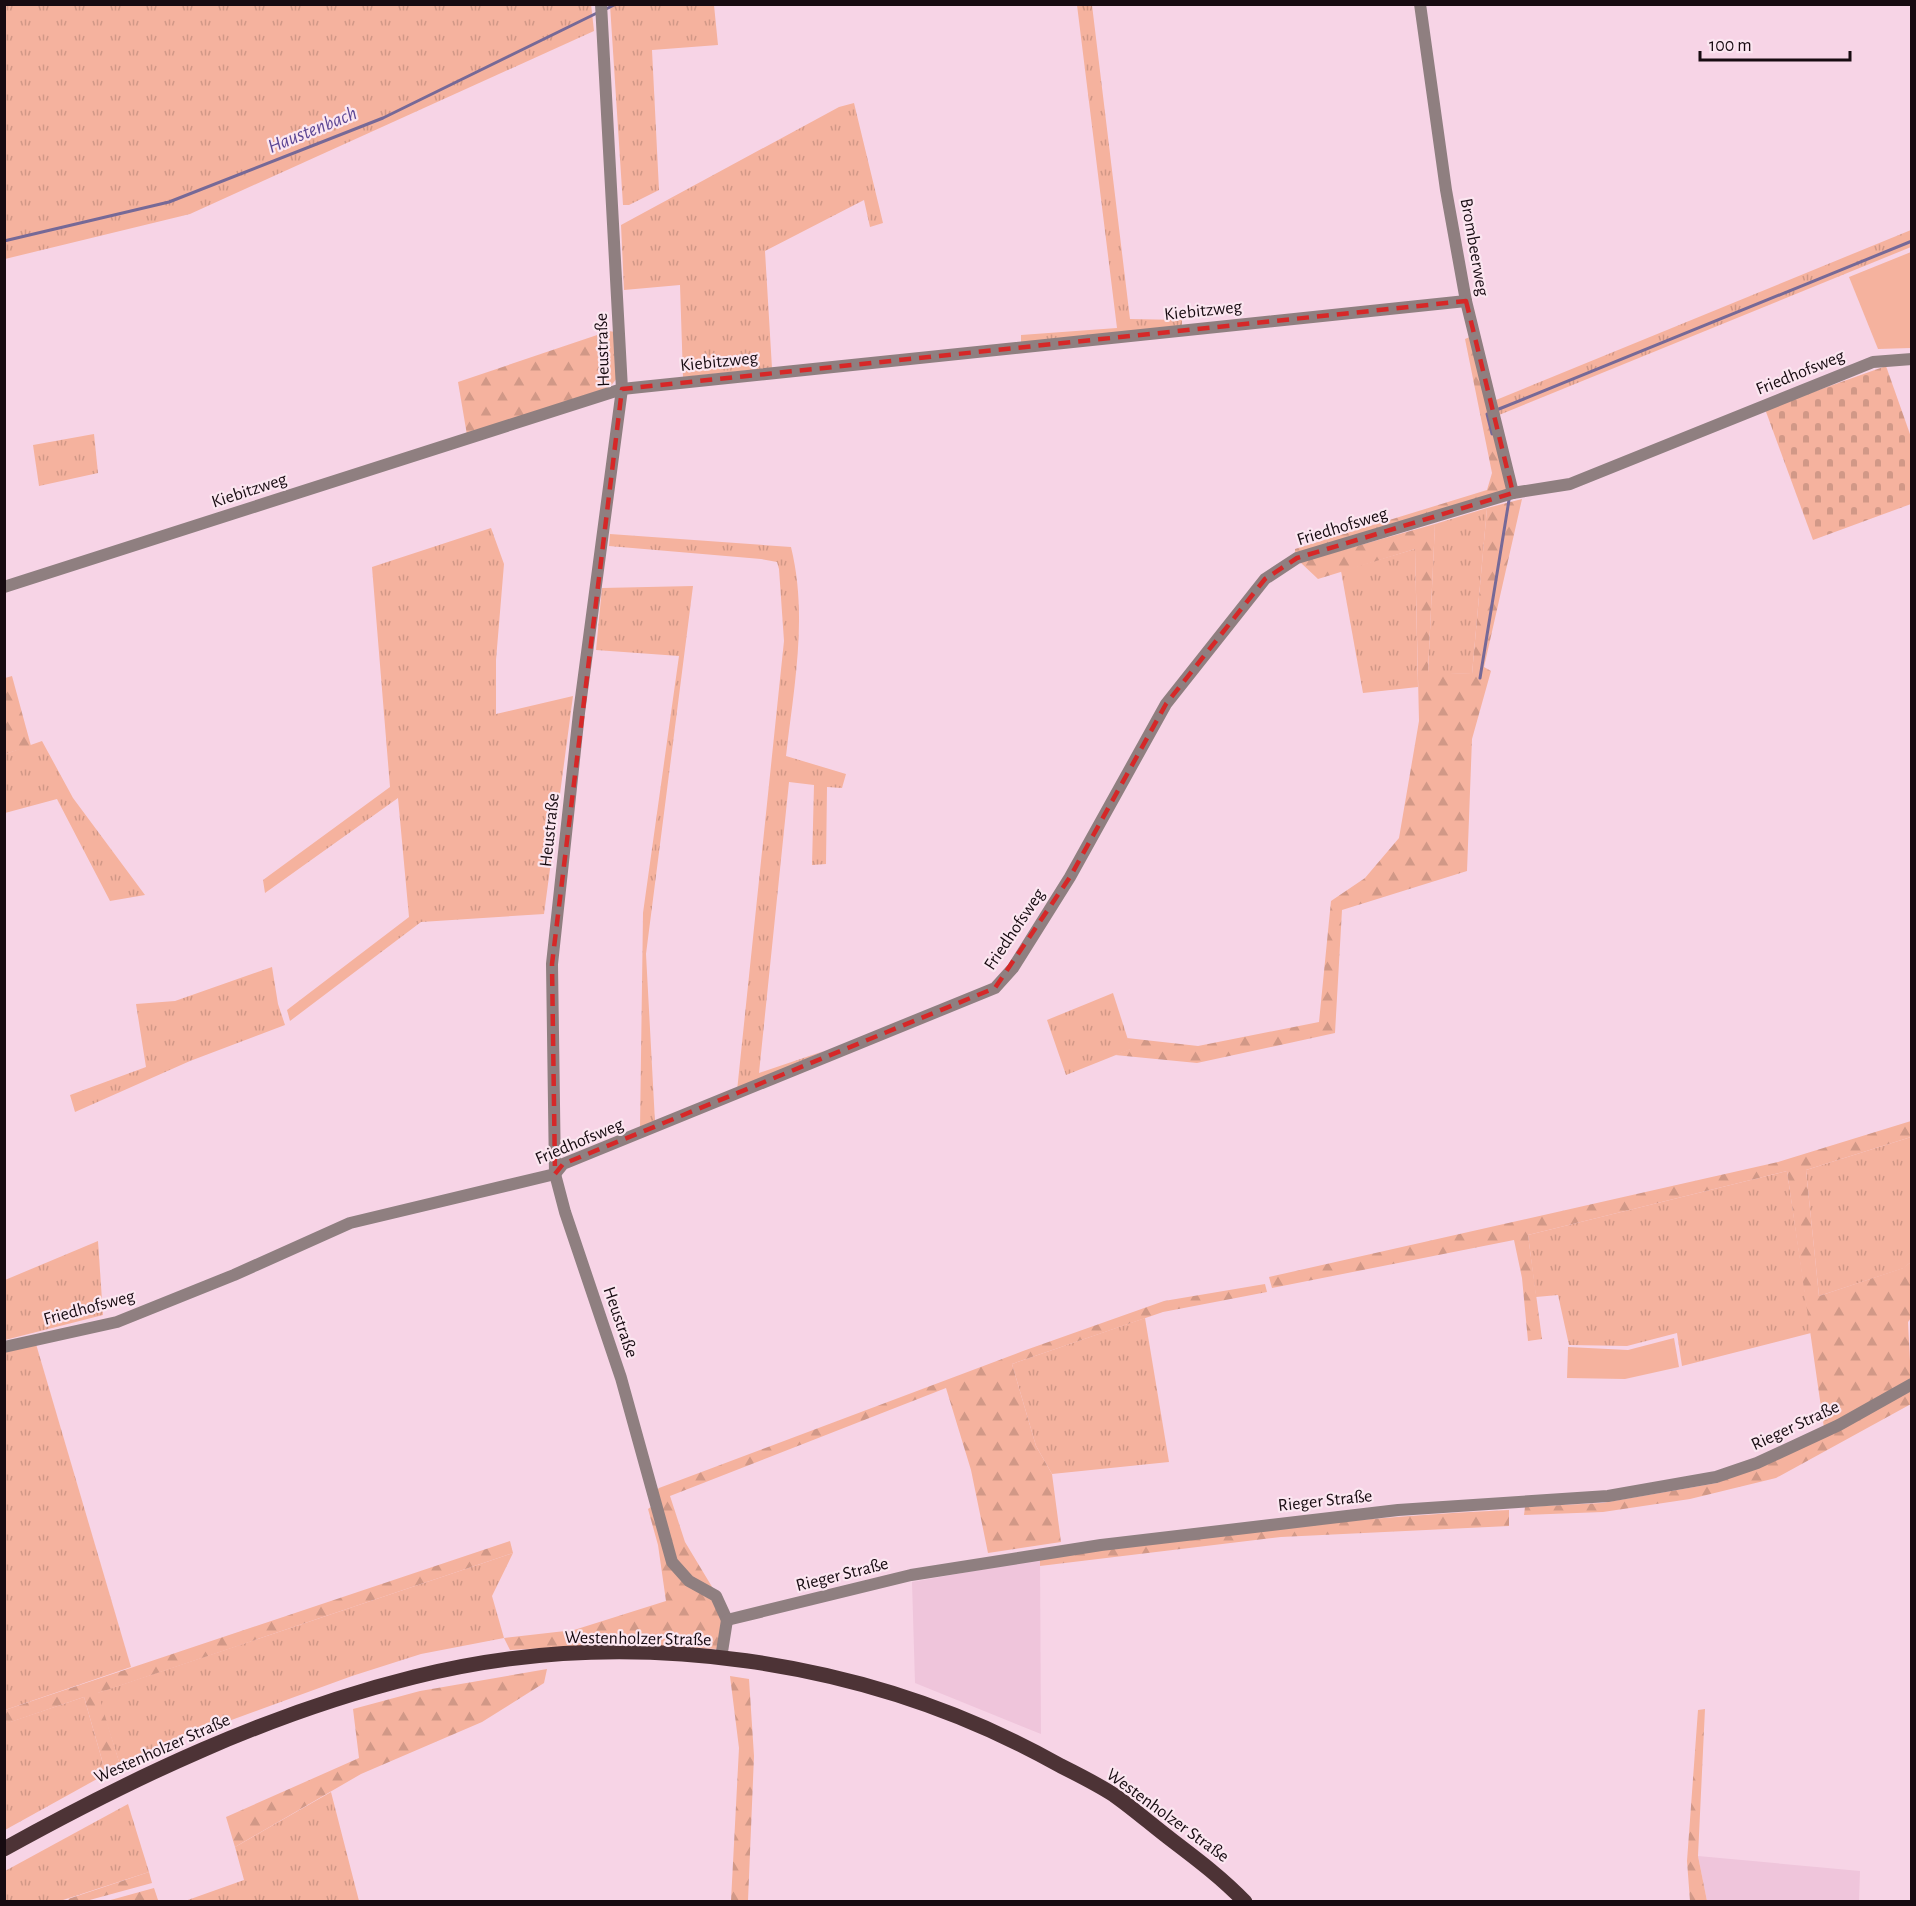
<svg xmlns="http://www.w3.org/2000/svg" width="1916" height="1906" font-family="'Alegreya Sans',sans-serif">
<defs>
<pattern id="grass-tufts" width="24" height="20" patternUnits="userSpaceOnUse" patternTransform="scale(1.5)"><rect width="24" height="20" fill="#f5b29e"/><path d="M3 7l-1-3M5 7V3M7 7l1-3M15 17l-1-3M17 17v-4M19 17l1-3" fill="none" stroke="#d19887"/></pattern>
<pattern id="forest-firs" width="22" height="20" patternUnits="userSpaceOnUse" patternTransform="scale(1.5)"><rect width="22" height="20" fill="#f5b29e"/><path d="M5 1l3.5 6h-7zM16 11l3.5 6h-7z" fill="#d19887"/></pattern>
<pattern id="cemetery-stones" width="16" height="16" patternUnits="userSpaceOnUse" patternTransform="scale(1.5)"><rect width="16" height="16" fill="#f5b29e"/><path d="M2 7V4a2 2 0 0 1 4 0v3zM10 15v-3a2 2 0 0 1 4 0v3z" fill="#d19887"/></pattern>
</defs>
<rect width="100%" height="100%" fill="#f7d4e6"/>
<g fill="#efc5db">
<polygon points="1040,1559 1041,1734 915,1683 912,1582"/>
<polygon points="1698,1856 1860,1871 1859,1901 1707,1901"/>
</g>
<g fill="url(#grass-tufts)">
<polygon points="591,4 594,31 190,214 5,259 5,5"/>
<polygon points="610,5 714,5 718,45 652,50 659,190 629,205 623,205"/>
<polygon points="1077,5 1092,5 1130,319 1182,320 1182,327 1021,343 1021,335 1117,328"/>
<polygon points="854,103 883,223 870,227 864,200 765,251 772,368 683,377 680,285 624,290 621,225 839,107"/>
<polygon points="1911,230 1911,247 1499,415 1496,400"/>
<polygon points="94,434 98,473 39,486 33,445"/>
<polygon points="1487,508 1472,674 1428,673 1435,524"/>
<polygon points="491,528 504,564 496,660 496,714 573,696 544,914 421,922 290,1021 287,1010 409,917 398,798 265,893 263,880 390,787 372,567"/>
<path d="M610 534 791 547C808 616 794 686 786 756L846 774 842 788 827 787 826 864 812 865 814 785 789 782 759 1073 824 1051 737 1091 784 641 779 569 777 562 761 559 609 546Z"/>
<polygon points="1415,549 1418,687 1363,693 1341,571"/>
<polygon points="693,586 646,954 655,1122 640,1128 643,913 679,656 596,650 602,588"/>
<polygon points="42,741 73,798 145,895 110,901 57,799 5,813 5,754"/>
<polygon points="272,967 278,1004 285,1025 190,1061 75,1112 70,1095 146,1067 136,1004 175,1001"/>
<polygon points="1113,993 1131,1049 1066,1075 1047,1020"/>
<polygon points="1911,1137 1911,1262 1904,1268 1819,1296 1806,1170"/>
<polygon points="1787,1171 1811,1333 1682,1366 1677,1333 1627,1346 1569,1345 1558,1295 1536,1297 1528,1235"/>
<polygon points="98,1241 103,1315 5,1340 5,1280"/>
<polygon points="1145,1318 1169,1462 1052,1474 1036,1446 1012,1364"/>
<polygon points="36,1344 131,1667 5,1710 4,1352"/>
<polygon points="513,1553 492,1596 504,1638 421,1654 352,1676 155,1748 121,1768 97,1693"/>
<polygon points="84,1697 106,1774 5,1830 4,1724"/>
<polygon points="331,1792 359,1901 185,1901 244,1880 235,1847"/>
<polygon points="128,1804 149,1872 60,1901 5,1901 5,1871"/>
</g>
<g fill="url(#forest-firs)">
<polygon points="609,331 615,332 617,378 610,387 467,435 458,382"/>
<polygon points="1472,336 1511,491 1295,555 1295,549 1487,490 1492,473 1465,339"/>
<polygon points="1522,499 1484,667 1491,671 1472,739 1467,871 1342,910 1335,1033 1197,1063 1115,1055 1130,1049 1127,1038 1198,1046 1319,1022 1331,901 1365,878 1399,838 1419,721 1415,549 1318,579 1300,562 1435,524 1428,672 1472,674 1487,508"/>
<polygon points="12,676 31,746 5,754 5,678"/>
<polygon points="1911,1121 1911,1137 1806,1170 1819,1296 1903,1268 1911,1262 1911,1318 1908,1322 1911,1380 1824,1428 1787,1171 1528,1235 1542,1339 1528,1341 1522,1278 1514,1240 1272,1288 1269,1277 1778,1162"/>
<polygon points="1265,1284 1267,1292 1163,1312 1012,1364 1036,1446 1052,1474 1061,1542 988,1553 971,1470 946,1388 670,1496 685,1542 729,1615 718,1649 612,1644 510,1650 504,1638 574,1630 666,1601 658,1545 648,1509 658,1502 656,1491 659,1488 1023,1351 1164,1301"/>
<polygon points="1911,1390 1911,1404 1776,1478 1690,1499 1603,1512 1524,1515 1525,1507 1602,1503 1717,1483"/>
<path d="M1509 1510V1526L1281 1537 1040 1566V1559C1195 1536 1352 1517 1509 1510Z"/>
<polygon points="510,1541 513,1553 98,1693 121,1768 106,1774 84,1697 5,1724 5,1710"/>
<polygon points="547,1669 544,1683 482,1722 361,1774 235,1847 226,1817 359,1758 353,1709 420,1691"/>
<polygon points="730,1676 749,1679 754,1756 748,1901 731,1901 739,1748"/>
<polygon points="1705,1709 1698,1856 1707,1901 1690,1901 1687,1861 1698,1710"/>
<polygon points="149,1872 152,1883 86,1901 70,1901 68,1899"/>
<polygon points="154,1888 158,1900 107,1901"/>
</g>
<polygon fill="url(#cemetery-stones)" points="1886,366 1911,437 1911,504 1813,540 1765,409"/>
<g fill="#f5b29e">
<polygon points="1911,252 1911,348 1878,349 1849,277"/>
<polygon points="1674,1338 1679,1367 1625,1379 1567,1378 1568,1347 1628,1350"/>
</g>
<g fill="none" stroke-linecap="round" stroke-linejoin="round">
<g stroke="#766997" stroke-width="3">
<polyline points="606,9 616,4"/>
<polyline points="4,241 169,202 383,118 597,13"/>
<polyline points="1499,409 1912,241"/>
<polyline points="1487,414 1492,434"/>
<polyline points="1480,678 1509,500"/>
</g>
<g stroke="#8f7f80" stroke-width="12">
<polyline points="601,4 622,389 579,713 552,964 555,1174 565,1212 621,1378 672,1562 689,1581 716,1596 727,1620"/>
<polyline points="1420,4 1446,190 1466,301 1513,493"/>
<polyline points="4,587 622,389 1466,301"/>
<polyline points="4,1347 117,1322 234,1275 350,1223 555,1174 563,1164 995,988 1013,968 1070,877 1166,704 1265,579 1297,558 1513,493 1570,484 1873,362 1912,359"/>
<polyline points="727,1620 911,1575 1101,1545 1398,1510 1608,1496 1716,1477 1757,1463 1839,1425 1912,1384"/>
<polyline points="721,1658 727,1620"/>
</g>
<path stroke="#4d3336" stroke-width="15" d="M4 1849C134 1777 269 1713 414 1677 628 1623 870 1658 1061 1766 1079 1775 1097 1784 1114 1795 1134 1809 1153 1826 1173 1841 1198 1860 1223 1879 1245 1902"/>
</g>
<path fill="none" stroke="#d62828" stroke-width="4.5" stroke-dasharray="12 8" stroke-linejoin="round" d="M1466 301 1513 493 1297 558 1265 579 1166 704 1070 877 995 988 563 1164 555 1174 552 964 622 389Z"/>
<g text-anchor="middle" stroke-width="4.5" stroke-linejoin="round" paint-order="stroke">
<g font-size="18" fill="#170b11" stroke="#fbe6f0">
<text transform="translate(1475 247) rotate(80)" y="6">Brombeerweg</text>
<text transform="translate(1203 310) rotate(-6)" y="6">Kiebitzweg</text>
<text transform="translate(602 350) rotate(-92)" y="6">Heustraße</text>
<text transform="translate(719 361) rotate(-6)" y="6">Kiebitzweg</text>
<text transform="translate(1800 372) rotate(-22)" y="6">Friedhofsweg</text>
<text transform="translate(249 490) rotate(-18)" y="6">Kiebitzweg</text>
<text transform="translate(1342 526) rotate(-17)" y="6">Friedhofsweg</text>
<text transform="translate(549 830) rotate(-84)" y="6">Heustraße</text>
<text transform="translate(1014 929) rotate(-56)" y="6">Friedhofsweg</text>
<text transform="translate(579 1141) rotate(-23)" y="6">Friedhofsweg</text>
<text transform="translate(89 1307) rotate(-15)" y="6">Friedhofsweg</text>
<text transform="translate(621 1322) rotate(71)" y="6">Heustraße</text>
<text transform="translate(1795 1425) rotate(-25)" y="6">Rieger Straße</text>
<text transform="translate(1325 1500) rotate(-6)" y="6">Rieger Straße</text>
<text transform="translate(842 1574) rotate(-14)" y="6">Rieger Straße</text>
<text transform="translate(638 1638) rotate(1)" y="6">Westenholzer Straße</text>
<text transform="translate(162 1748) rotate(-24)" y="6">Westenholzer Straße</text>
<text transform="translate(1168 1815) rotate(36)" y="6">Westenholzer Straße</text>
</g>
<g font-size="20" font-style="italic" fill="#5c4694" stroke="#fbe6f0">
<text transform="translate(312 129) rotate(-22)" y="7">Haustenbach</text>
</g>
</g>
<rect width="1916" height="1906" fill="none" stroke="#170b11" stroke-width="12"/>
<path d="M1700 51v9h150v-9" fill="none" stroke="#170b11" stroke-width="3"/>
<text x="1709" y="51" font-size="18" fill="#170b11" stroke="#fbe6f0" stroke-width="4.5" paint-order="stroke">100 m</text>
</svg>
